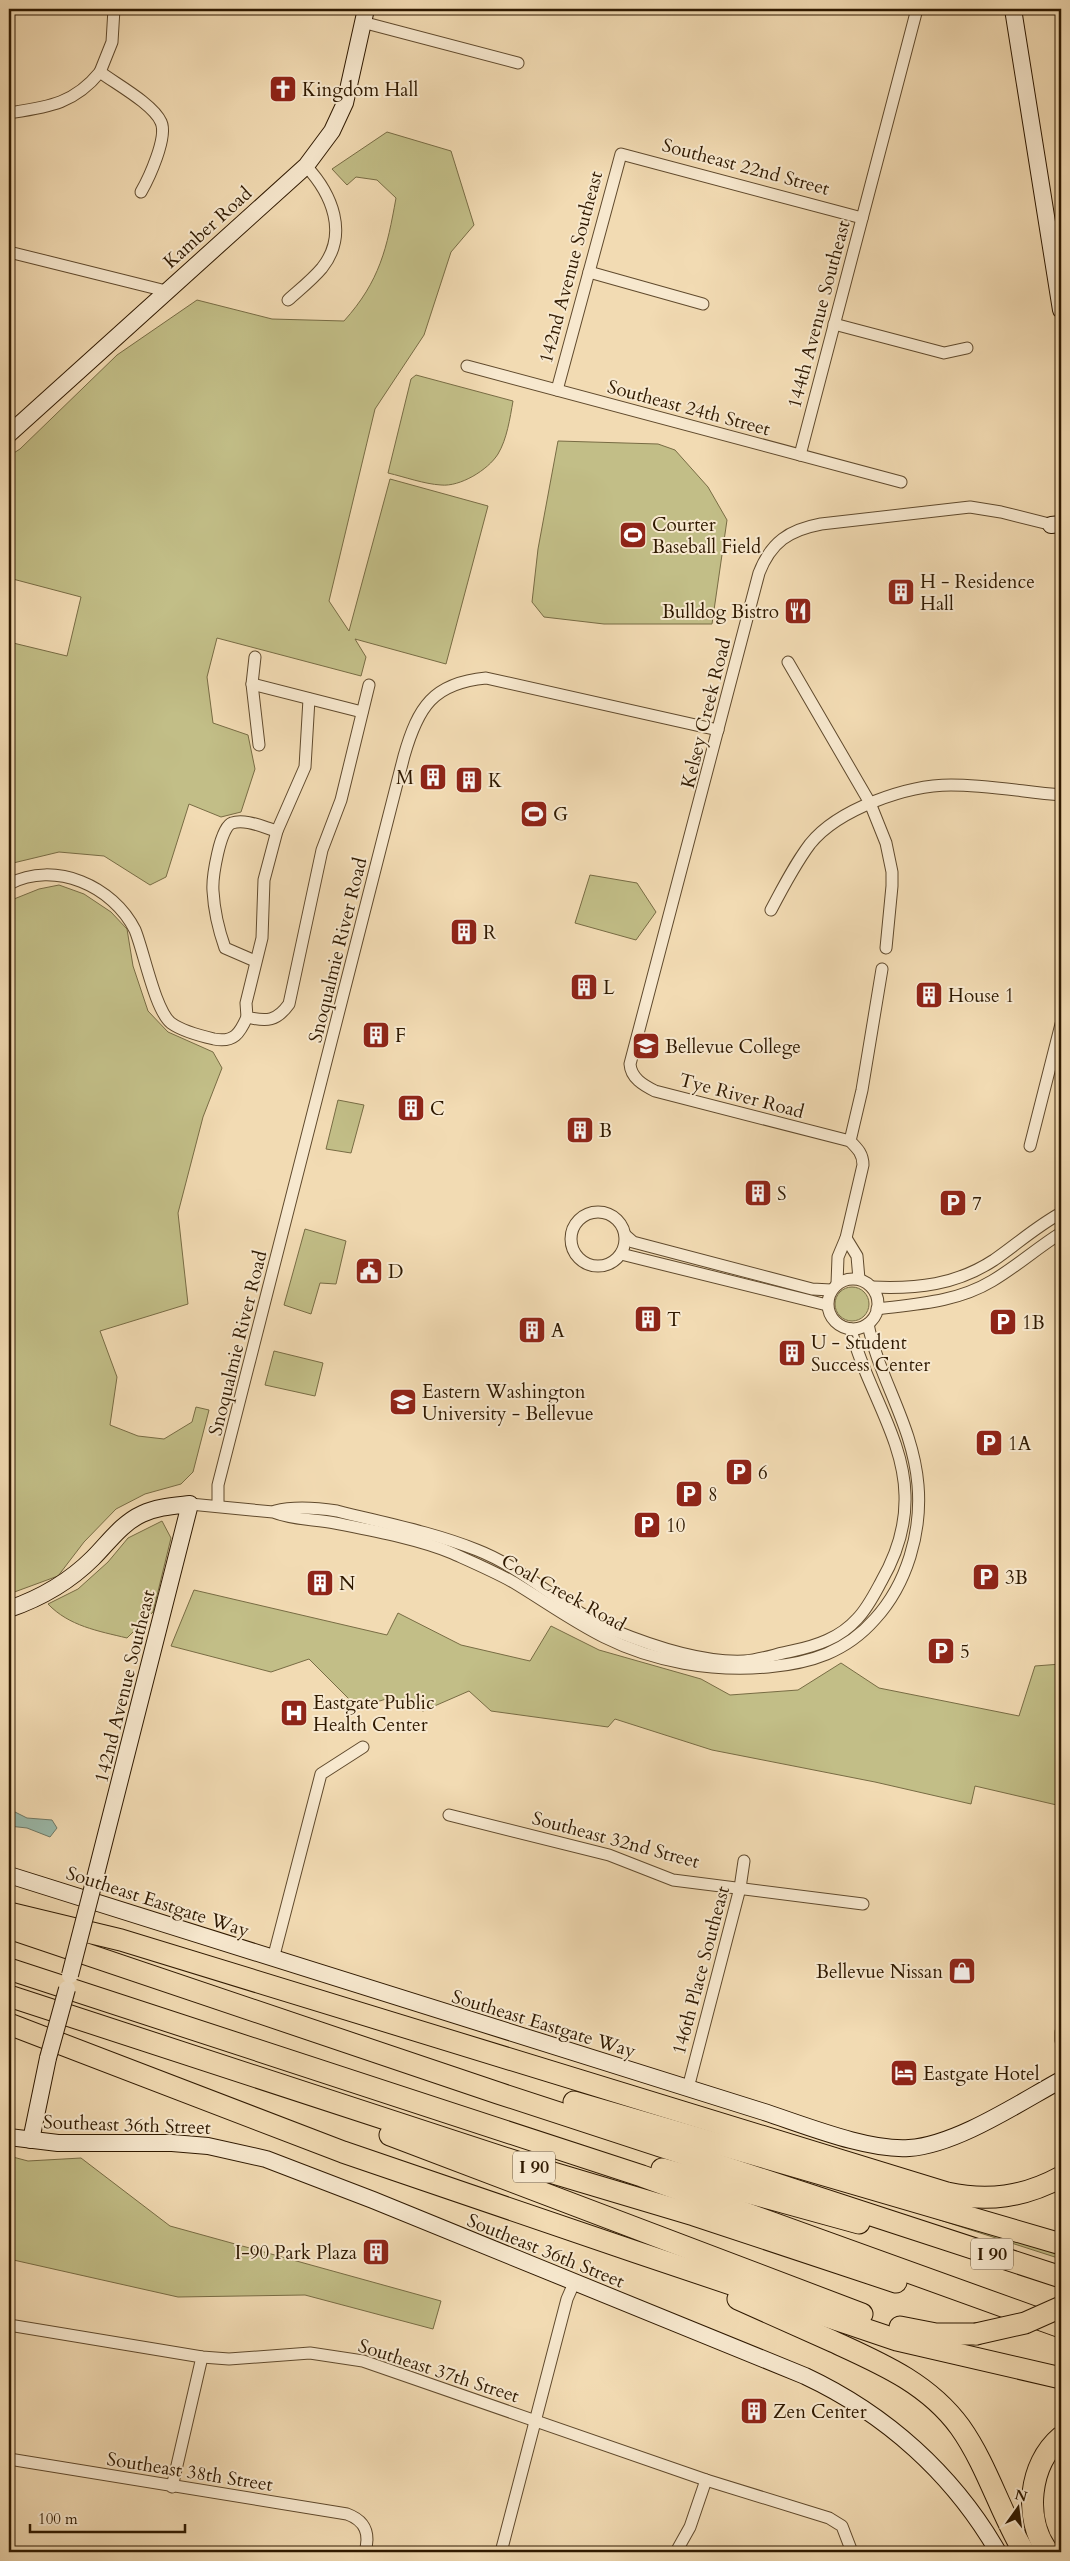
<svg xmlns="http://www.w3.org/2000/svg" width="1070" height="2561" font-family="Cardo,serif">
<rect width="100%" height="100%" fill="#f2dbb3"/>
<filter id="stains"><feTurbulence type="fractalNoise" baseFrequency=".004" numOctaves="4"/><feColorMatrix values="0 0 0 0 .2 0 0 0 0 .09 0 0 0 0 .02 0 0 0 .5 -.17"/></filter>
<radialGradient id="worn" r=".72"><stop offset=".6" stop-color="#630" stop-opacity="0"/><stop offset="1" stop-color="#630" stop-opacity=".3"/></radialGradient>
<g fill="#c2be87" stroke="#786c44">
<path d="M387 132 451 151 474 225 451 252 424 335 375 409 329 601 349 631 390 479 488 506 446 664 355 639 366 657 361 676 217 638 207 677 213 723 248 735 255 769 241 812 221 817 189 804 166 877 150 885 104 856 59 852 9 864V642L67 656 81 597 9 578V456L20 449 117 355 197 300 272 319 344 321C380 281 387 248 396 198L377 180 356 177 347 185 332 169Z"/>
<path d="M416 375 513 401C510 418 507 439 498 454 488 470 460 487 441 485 424 484 405 477 388 473L411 379Z"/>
<polygon points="558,441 658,444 675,450 708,487 727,520 712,624 604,624 544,617 532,602 538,549"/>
<polygon points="590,875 637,883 656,912 636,940 575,923"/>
<polygon points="59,885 84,894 111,912 127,929 133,966 148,1011 168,1032 213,1052 222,1068 203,1117 178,1213 188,1304 100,1331 117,1377 110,1425 138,1436 164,1439 192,1422 196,1407 209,1410 193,1472 181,1484 145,1494 116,1509 84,1542 58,1576 9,1594 9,1344 14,1325 9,1312 9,901 39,889"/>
<polygon points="338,1100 364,1105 351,1153 326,1149"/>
<polygon points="305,1229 346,1241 336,1284 320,1283 311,1314 284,1305"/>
<circle cx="852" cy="1304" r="17"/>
<polygon points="274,1351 323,1363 315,1396 265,1385"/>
<path d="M162 1521 171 1538 153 1612 127 1638C98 1631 69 1626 48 1604L78 1589 108 1562 128 1538Z"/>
<polygon points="194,1590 387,1635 398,1613 461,1645 530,1661 551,1626 599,1650 701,1679 730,1695 798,1690 841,1663 879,1688 1019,1716 1035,1666 1061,1664 1061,1806 975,1786 971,1804 875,1782 712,1750 615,1719 608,1727 491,1711 469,1691 423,1711 389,1698 358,1708 309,1659 271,1672 171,1646"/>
<polygon points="9,2156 28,2161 81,2158 170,2226 441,2301 433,2329 305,2295 178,2297 9,2259"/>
<polygon points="931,2217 1061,2252 1061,2259 943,2221"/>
</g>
<polygon fill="#9bbbac" stroke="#707a67" points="9,1809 27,1818 52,1820 57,1828 50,1837 27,1828 9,1826"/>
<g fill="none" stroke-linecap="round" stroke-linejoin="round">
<g stroke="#604a2d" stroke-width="13">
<g id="street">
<polyline points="362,22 518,63"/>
<polyline points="100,72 112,42 114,9"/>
<path d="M9 113C48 107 74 104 100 72 116 84 153 104 161 122 168 137 149 178 141 192"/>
<polyline points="9,252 166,291"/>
<polyline points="589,272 703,304"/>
<path d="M288 300C299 290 312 280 322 268 349 234 332 194 306 166"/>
<polyline points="834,324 944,353 967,348"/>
<polyline points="467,366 901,482"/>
<polyline points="557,390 621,154 862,218"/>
<polyline points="800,455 917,9"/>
<polyline points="255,657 252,684 259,745"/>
<polyline points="788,662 870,803 886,843 892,872 892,886 886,948"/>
<polyline points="252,684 362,712"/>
<path d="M309 699 305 767 277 831 264 880 262 938 246 1003 247 1017C267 1022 277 1021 289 1004L322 850 341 800 369 685"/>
<path d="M9 884C55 860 113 886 135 930 144 952 155 1010 171 1023 182 1031 201 1036 214 1039 234 1043 240 1033 247 1017"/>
<path d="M771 910C783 887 795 864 810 844 838 809 907 785 951 785 987 785 1025 792 1061 795"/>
<path d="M255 961 225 948C219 931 214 909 213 891 212 878 220 827 232 823 245 818 265 828 277 831"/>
<polyline points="850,1141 862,1090 882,969"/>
<polyline points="1030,1146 1061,1024"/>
<circle cx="598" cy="1239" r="27"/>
<polyline points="625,1235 633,1242 812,1289 831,1290"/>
<polyline points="846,1238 857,1256 859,1279"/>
<polyline points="621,1254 827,1305"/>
<circle cx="853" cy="1304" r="25"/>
<path d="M837 1284 838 1257 846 1238 863 1165C863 1154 858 1149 850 1141L655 1091C643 1085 631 1078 630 1064L759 573C771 542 789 530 821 524L970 507 1001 512 1057 526"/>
<path d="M872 1287C917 1289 956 1285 994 1260 1017 1244 1037 1226 1061 1213"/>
<path d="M877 1309C917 1304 957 1302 992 1281 1016 1267 1037 1248 1061 1233"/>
<path d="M190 1504 273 1512C293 1520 314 1519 335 1523 370 1530 419 1539 452 1553 472 1562 493 1571 513 1582 543 1600 572 1621 604 1637 654 1662 713 1672 768 1667 811 1663 846 1652 875 1619 907 1584 922 1532 918 1485 913 1425 879 1379 868 1324"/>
<path d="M218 1505V1485L404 756C418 707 433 683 486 678L718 730"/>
<path d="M275 1511C295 1506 317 1508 337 1511 384 1523 432 1532 477 1550 526 1569 565 1610 613 1630 652 1646 701 1663 744 1661 760 1660 776 1654 792 1651 816 1646 840 1638 857 1619 867 1609 874 1595 881 1582 896 1556 906 1525 905 1495 904 1438 864 1384 851 1329"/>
<polyline points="449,1815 609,1855 673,1880 863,1904"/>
<polyline points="273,1959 321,1774 363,1747"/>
<polyline points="1061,2032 1061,2041"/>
<polyline points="688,2088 740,1888 744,1861"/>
<polyline points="9,2325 202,2357 229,2359 310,2353 363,2361 706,2480 829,2518 842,2526 852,2552"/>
<path d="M9 2459 347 2514C366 2521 370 2534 365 2552"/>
<polyline points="172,2487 202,2357"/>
<polyline points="501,2552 567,2299 574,2283"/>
<polyline points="676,2552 690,2527 706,2480"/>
</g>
</g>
<g stroke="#2f1900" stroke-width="18">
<g id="secondary">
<polyline points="1013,9 1061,310"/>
<polyline points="9,434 306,166 332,131 345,103 366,9"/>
<polyline points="1051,525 1061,524"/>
<path d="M9 1609C41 1598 69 1582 93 1558 108 1543 122 1523 142 1514 157 1507 173 1506 190 1504L95 1878"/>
<path d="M9 1875 761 2111C802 2124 867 2151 909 2148 956 2145 1019 2103 1061 2080"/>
<path d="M9 2137 58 2143H172L208 2146 266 2159 373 2200 805 2376C886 2414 953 2474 998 2552"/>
<polyline points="31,2140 48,2058"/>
</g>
</g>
<g stroke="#2f1900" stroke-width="23">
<g id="highway">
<path d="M9 1913 121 1940 947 2193C988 2202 1024 2197 1061 2177"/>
<polyline points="9,1928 498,2093 1061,2277"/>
<polyline points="9,1969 642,2176 1061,2327"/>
<polyline points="9,1996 523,2164 694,2215 896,2282"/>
<polyline points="9,2024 343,2152 636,2252 897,2340 1061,2378"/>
<polyline points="574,2102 1061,2244"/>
<polyline points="390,2135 862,2314"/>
<polyline points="662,2169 859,2223"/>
<path d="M738 2299C770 2313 801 2327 832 2341 880 2363 928 2383 960 2427 987 2465 1000 2512 1024 2552"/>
<polyline points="900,2327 936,2334 976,2334"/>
<path d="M1048 2552C1023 2519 1029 2464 1061 2437"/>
</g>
</g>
<use href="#street" stroke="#f7e8ce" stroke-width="11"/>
<use href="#secondary" stroke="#f7e8ce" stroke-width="16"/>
<use href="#highway" stroke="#f2dbb3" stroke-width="21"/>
<g stroke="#2f1900" stroke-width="18" stroke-linecap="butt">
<g id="secondary-bridge">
<polyline points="70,1975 95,1878"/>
<polyline points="48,2058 67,1989"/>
</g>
</g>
<g stroke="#2f1900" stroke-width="23" stroke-linecap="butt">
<polyline id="highway-bridge" points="976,2334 1025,2323 1061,2307"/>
</g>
<use href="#secondary-bridge" stroke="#f7e8ce" stroke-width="16"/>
<use href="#highway-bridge" stroke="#f2dbb3" stroke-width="21"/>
</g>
<defs>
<g id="church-square" transform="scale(1.4375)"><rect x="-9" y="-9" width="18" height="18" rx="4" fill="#8f2418" stroke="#f7e8ce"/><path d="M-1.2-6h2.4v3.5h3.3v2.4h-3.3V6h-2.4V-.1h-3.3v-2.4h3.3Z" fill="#fff"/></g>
<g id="stadium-square" transform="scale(1.4375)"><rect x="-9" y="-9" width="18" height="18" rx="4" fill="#8f2418" stroke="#f7e8ce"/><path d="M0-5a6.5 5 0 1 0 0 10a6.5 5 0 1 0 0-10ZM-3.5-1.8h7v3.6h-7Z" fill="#fff"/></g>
<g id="building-square" transform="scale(1.4375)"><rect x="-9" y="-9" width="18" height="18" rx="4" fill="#8f2418" stroke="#f7e8ce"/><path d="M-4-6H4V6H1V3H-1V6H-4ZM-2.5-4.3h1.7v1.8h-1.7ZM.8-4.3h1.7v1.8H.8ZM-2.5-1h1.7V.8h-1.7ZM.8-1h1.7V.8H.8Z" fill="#fff"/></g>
<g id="restaurant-square" transform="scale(1.4375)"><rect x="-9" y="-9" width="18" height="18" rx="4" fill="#8f2418" stroke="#f7e8ce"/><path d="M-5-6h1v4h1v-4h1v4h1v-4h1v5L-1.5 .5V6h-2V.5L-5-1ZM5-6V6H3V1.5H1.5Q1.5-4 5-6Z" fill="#fff"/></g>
<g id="university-square" transform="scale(1.4375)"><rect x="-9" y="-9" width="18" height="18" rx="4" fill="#8f2418" stroke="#f7e8ce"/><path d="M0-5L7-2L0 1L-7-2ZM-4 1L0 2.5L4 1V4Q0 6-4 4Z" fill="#fff"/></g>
<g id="parking-square" transform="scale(1.4375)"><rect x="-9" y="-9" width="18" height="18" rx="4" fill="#8f2418" stroke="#f7e8ce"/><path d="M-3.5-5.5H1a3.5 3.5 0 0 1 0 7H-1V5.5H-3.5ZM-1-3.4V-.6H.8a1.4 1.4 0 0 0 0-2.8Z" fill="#fff"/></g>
<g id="civic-square" transform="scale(1.4375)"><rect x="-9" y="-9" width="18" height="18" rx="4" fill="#8f2418" stroke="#f7e8ce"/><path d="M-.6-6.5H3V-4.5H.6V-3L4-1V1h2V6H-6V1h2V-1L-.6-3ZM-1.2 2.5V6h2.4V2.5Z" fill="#fff"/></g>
<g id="hospital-square" transform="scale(1.4375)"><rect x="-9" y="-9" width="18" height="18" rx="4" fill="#8f2418" stroke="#f7e8ce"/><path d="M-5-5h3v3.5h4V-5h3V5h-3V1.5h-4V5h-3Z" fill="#fff"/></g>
<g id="shop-square" transform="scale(1.4375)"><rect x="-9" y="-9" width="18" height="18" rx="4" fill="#8f2418" stroke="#f7e8ce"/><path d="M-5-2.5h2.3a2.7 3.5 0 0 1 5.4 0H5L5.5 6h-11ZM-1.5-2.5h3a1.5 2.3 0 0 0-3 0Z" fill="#fff"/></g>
<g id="hotel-square" transform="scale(1.4375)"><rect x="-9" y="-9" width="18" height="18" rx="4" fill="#8f2418" stroke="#f7e8ce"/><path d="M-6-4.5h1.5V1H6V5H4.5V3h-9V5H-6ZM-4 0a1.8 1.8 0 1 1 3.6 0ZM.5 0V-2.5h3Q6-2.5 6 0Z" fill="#fff"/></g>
</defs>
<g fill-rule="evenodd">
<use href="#church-square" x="283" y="89"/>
<use href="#stadium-square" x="633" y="535"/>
<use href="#building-square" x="901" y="592"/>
<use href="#restaurant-square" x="798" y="611"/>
<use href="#building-square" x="433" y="777"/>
<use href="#building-square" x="469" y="780"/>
<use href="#stadium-square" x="534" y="814"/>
<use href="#building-square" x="464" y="932"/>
<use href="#building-square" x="584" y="987"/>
<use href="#building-square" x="929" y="995"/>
<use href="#building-square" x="376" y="1035"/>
<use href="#university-square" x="646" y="1046"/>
<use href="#building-square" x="411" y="1108"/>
<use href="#building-square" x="580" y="1130"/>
<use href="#building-square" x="758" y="1193"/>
<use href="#parking-square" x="953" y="1203"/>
<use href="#civic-square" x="369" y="1271"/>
<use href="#building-square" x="648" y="1319"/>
<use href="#parking-square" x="1003" y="1322"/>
<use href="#building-square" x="532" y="1330"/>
<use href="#building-square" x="792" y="1353"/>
<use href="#university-square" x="403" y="1402"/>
<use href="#parking-square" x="989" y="1443"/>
<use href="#parking-square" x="739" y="1472"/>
<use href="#parking-square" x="689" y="1494"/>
<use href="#parking-square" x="647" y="1525"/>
<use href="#parking-square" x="986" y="1577"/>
<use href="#building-square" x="320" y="1583"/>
<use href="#parking-square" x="941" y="1651"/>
<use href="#hospital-square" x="294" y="1713"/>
<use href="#shop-square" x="962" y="1971"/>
<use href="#hotel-square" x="904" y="2073"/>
<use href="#building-square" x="376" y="2252"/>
<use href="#building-square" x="754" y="2411"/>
</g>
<g text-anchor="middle" stroke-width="4" stroke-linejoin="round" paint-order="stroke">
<g fill="#f7e8ce" stroke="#6b573e" stroke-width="1">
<rect x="513" y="2151.5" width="42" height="31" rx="4"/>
<rect x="971" y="2238.5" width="42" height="31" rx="4"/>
</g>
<g font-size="18" font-weight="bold" fill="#2f1900">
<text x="534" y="2173">I 90</text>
<text x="992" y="2260">I 90</text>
</g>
<g font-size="19" fill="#2f1900" stroke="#f7e8ce" text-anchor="start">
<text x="302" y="96">Kingdom Hall</text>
<text x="652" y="531">Courter<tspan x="652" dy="22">Baseball Field</tspan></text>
<text x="920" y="588">H - Residence<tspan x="920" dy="22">Hall</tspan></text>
<text x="779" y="618" text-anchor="end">Bulldog Bistro</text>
<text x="414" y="784" text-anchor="end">M</text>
<text x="488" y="787">K</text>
<text x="553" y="821">G</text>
<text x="483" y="939">R</text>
<text x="603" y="994">L</text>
<text x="948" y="1002">House 1</text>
<text x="395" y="1042">F</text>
<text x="665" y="1053">Bellevue College</text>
<text x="430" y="1115">C</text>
<text x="599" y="1137">B</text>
<text x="777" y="1200">S</text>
<text x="972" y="1210">7</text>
<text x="388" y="1278">D</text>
<text x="667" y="1326">T</text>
<text x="1022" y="1329">1B</text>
<text x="551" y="1337">A</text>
<text x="811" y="1349">U - Student<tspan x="811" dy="22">Success Center</tspan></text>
<text x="422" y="1398">Eastern Washington<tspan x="422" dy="22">University - Bellevue</tspan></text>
<text x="1008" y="1450">1A</text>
<text x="758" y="1479">6</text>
<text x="708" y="1501">8</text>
<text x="666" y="1532">10</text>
<text x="1005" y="1584">3B</text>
<text x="339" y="1590">N</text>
<text x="960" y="1658">5</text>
<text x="313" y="1709">Eastgate Public<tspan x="313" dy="22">Health Center</tspan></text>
<text x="943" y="1978" text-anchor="end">Bellevue Nissan</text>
<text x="923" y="2080">Eastgate Hotel</text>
<text x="357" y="2259" text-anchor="end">I-90 Park Plaza</text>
<text x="773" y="2418">Zen Center</text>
</g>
<g font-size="19" fill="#2f1900" stroke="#f7e8ce">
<text transform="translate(746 166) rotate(15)" y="7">Southeast 22nd Street</text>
<text transform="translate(207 227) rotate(-42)" y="7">Kamber Road</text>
<text transform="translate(570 267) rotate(-75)" y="7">142nd Avenue Southeast</text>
<text transform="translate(818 314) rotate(-75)" y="7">144th Avenue Southeast</text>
<text transform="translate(689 407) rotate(15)" y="7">Southeast 24th Street</text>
<text transform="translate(705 713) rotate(-76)" y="7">Kelsey Creek Road</text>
<text transform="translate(337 950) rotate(-76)" y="7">Snoqualmie River Road</text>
<text transform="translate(742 1095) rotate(15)" y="7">Tye River Road</text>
<text transform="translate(237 1343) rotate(-76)" y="7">Snoqualmie River Road</text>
<text transform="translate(564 1592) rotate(29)" y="7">Coal Creek Road</text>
<text transform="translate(124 1686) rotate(-76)" y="7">142nd Avenue Southeast</text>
<text transform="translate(616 1839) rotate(15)" y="7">Southeast 32nd Street</text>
<text transform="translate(158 1901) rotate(18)" y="7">Southeast Eastgate Way</text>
<text transform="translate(700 1970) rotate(-75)" y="7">146th Place Southeast</text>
<text transform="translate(544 2023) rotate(17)" y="7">Southeast Eastgate Way</text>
<text transform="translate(127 2124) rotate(2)" y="7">Southeast 36th Street</text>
<text transform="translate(546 2250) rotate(22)" y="7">Southeast 36th Street</text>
<text transform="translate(439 2370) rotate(18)" y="7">Southeast 37th Street</text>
<text transform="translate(190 2471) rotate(9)" y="7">Southeast 38th Street</text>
</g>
</g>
<rect width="1070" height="2561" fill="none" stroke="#f2dbb3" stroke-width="30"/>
<rect x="10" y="10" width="1050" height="2541" fill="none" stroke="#2f1900" stroke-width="2.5"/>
<rect x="15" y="15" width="1040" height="2531" fill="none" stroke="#2f1900"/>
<g transform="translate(1018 2508) rotate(14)" stroke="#f7e8ce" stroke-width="4" paint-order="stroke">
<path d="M0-4L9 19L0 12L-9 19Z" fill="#2f1900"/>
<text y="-8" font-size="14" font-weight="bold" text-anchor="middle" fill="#2f1900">N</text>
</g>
<path d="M30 2524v8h155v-8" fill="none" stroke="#2f1900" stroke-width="2.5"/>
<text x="38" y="2524" font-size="15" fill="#2f1900" stroke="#f7e8ce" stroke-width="4" paint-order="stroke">100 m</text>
<rect width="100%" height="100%" filter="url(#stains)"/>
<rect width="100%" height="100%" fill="url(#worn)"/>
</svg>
